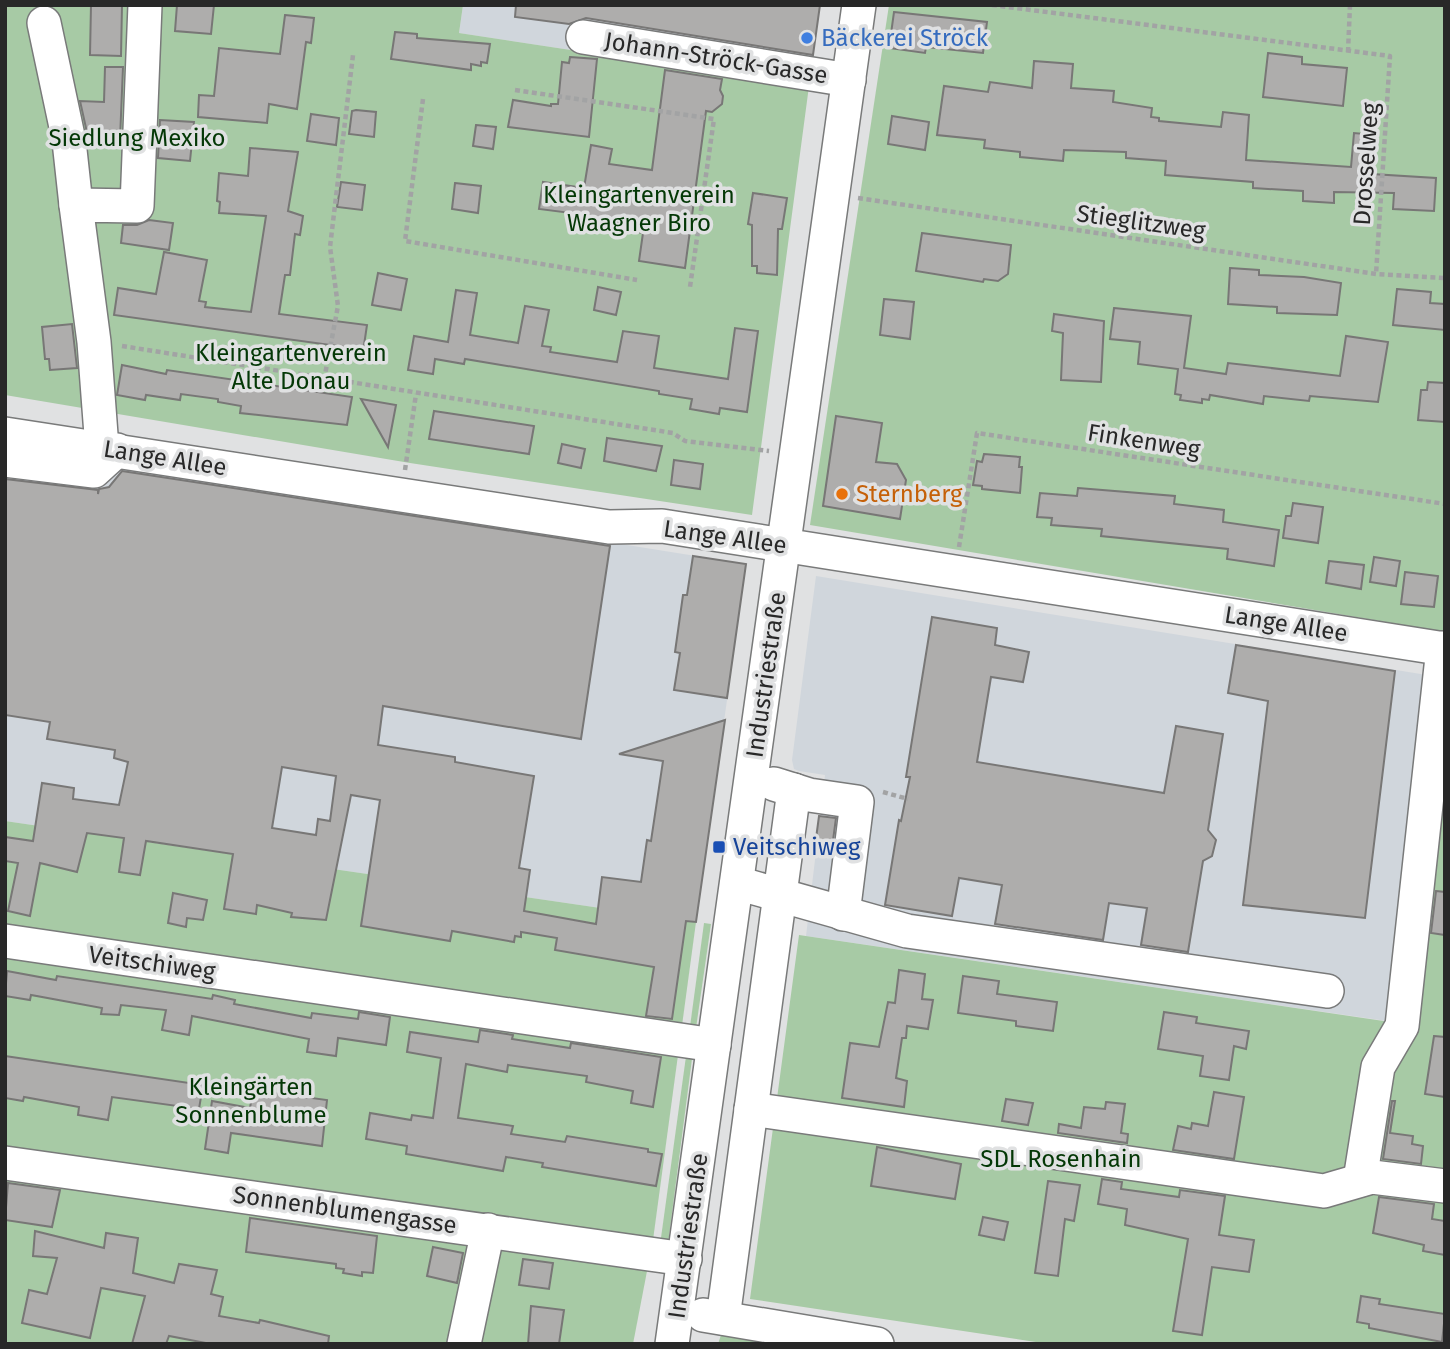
<svg xmlns="http://www.w3.org/2000/svg" width="1450" height="1349" font-family="'Fira Sans',sans-serif">
<rect width="100%" height="100%" fill="#e0e1e2"/>
<g fill="#d0d6dc">
<polygon points="463,5 820,5 809,86 459,33"/>
<polygon points="5,446 746,564 696,922 5,821"/>
<polygon points="816,576 1433,676 1387,1021 806,936 825,775 799,771 794,769 792,760"/>
</g>
<g fill="#a7caa5">
<polygon points="5,5 463,5 459,33 809,86 752,515 410,463 5,395"/>
<polygon points="889,5 1445,5 1445,632 810,525"/>
<polygon points="1445,754 1445,1344 1049,1344 750,1299 799,935 1404,1024"/>
<polygon points="5,821 696,922 653,1240 633,1344 5,1344"/>
<polygon points="704,923 711,924 695,1035 689,1034"/>
<polygon points="687,1049 693,1051 668,1244 660,1245"/>
<polygon points="722,1332 802,1344 718,1344"/>
</g>
<g fill="#aeadac" stroke="#787776" stroke-width="2" fill-rule="evenodd">
<polygon points="91,5 122,5 121,56 90,55"/>
<polygon points="177,5 214,5 211,34 175,31"/>
<polygon points="516,5 820,5 813,55 586,18 569,24 515,17"/>
<polygon points="894,12 987,22 983,53 926,47 925,53 889,48"/>
<polygon points="285,15 314,18 311,43 306,42 297,109 269,104 267,123 198,117 199,95 214,96 219,48 280,54"/>
<polygon points="395,32 417,34 417,38 490,44 487,63 481,62 481,66 471,64 471,70 391,59"/>
<polygon points="1268,53 1302,57 1302,64 1347,68 1343,106 1263,97"/>
<polygon points="570,57 597,59 589,137 508,127 513,100 551,106 551,104 558,104 562,62 569,63"/>
<polygon points="1034,61 1073,64 1071,88 1114,91 1113,102 1152,108 1151,117 1159,118 1159,121 1221,127 1223,112 1249,115 1246,160 1351,167 1354,133 1375,135 1372,174 1436,178 1434,211 1393,209 1394,193 1334,192 1334,203 1303,201 1303,191 1253,188 1253,182 1165,175 1166,161 1126,158 1126,152 1064,150 1063,161 1020,157 1020,152 984,148 985,140 937,135 944,86 988,92 990,82 1032,88"/>
<polygon points="105,67 123,67 120,139 88,137 80,101 104,102"/>
<polygon points="665,70 722,79 720,90 723,96 722,104 712,112 706,111 685,268 639,261 643,233 594,225 595,216 539,209 543,182 584,188 591,145 612,149 609,164 652,170"/>
<polygon points="356,110 376,112 374,137 349,134 352,111"/>
<polygon points="311,114 339,118 336,145 307,141"/>
<polygon points="892,116 929,122 925,150 888,144"/>
<polygon points="160,120 194,122 190,161 158,158"/>
<polygon points="476,125 496,127 493,149 473,146"/>
<polygon points="250,148 298,152 288,211 303,216 300,235 295,234 290,275 285,275 279,314 367,325 363,352 344,349 345,347 114,315 118,288 156,294 164,252 207,260 199,301 206,302 205,307 251,312 266,216 219,213 220,202 217,201 219,173 248,176"/>
<polygon points="341,182 365,185 362,210 337,207"/>
<polygon points="455,183 481,186 478,213 452,209"/>
<polygon points="753,193 787,198 782,229 778,229 777,275 757,273 757,266 752,266 752,225 748,224"/>
<polygon points="149,220 173,223 169,250 121,243 123,225 137,225"/>
<polygon points="922,233 1011,245 1008,274 998,281 984,279 983,282 916,271"/>
<polygon points="1230,268 1259,270 1259,275 1304,277 1341,283 1337,315 1277,313 1277,307 1228,304"/>
<polygon points="378,273 407,279 401,310 372,305"/>
<polygon points="598,287 621,292 616,315 594,310"/>
<polygon points="1397,289 1431,292 1430,303 1445,304 1445,330 1393,325"/>
<polygon points="456,290 477,293 470,335 518,343 525,306 549,310 542,346 551,347 550,352 617,362 623,331 659,336 654,368 728,379 735,328 758,331 747,412 720,408 719,414 690,409 692,399 659,394 659,391 465,359 464,364 435,359 433,374 408,370 414,336 448,342"/>
<polygon points="884,299 914,302 910,339 880,335"/>
<polygon points="1114,308 1191,316 1184,368 1226,374 1228,363 1340,376 1346,336 1388,342 1378,402 1310,396 1309,401 1264,396 1263,404 1210,395 1209,400 1202,399 1202,403 1180,400 1181,395 1175,394 1178,369 1138,364 1140,342 1110,339"/>
<polygon points="1054,314 1104,321 1101,382 1061,380 1063,333 1052,331"/>
<polygon points="72,324 77,368 50,370 49,359 45,359 42,327"/>
<polygon points="122,365 166,374 167,370 352,397 347,425 240,413 241,406 218,402 218,399 181,394 180,400 146,395 145,400 117,395"/>
<polygon points="1428,382 1445,383 1445,422 1418,420 1421,390 1427,390"/>
<polygon points="361,399 396,405 388,447"/>
<polygon points="434,411 534,426 529,454 429,439"/>
<polygon points="836,416 882,423 876,462 897,464 906,480 900,519 823,506"/>
<polygon points="607,438 662,446 656,471 604,461"/>
<polygon points="562,444 585,449 581,468 558,463"/>
<polygon points="984,454 1020,457 1019,467 1022,467 1020,493 982,489 982,486 973,485 977,461 982,462"/>
<polygon points="674,460 703,464 700,489 671,485"/>
<path d="M122 471 610 546 581 739 383 706 378 745 455 757V762L534 776 519 868 530 870 524 911 596 924 602 877 641 882 647 840 651 841 663 761 619 754 725 720 696 922 686 921 672 1019 646 1016 654 967 555 950 557 938 521 932V937L515 936 514 942 452 931 450 941 361 926 380 800 351 795 326 920 291 917 292 913 257 905 256 914 224 909 233 854 146 841 140 875 119 872 124 838 87 833 77 872 40 863 30 916 8 911 18 863 5 861V837L33 841 42 783 74 788 73 799 119 805 128 762 114 758 115 750 47 739 50 722 5 715V479L98 490V494L99 489 109 487ZM282 767 336 776 330 821 318 819 316 835 272 828Z"/>
<polygon points="1078,488 1175,496 1174,504 1224,510 1223,522 1279,530 1274,566 1227,559 1228,549 1101,536 1102,529 1051,525 1052,518 1037,517 1040,493 1077,496"/>
<polygon points="1293,503 1323,507 1318,543 1283,538 1286,516 1291,516"/>
<polygon points="693,556 746,564 727,698 674,690 680,653 675,652 683,595 687,595"/>
<polygon points="1374,557 1400,561 1396,586 1370,582"/>
<polygon points="1329,561 1364,565 1361,589 1326,583"/>
<polygon points="1405,572 1438,576 1434,607 1401,604"/>
<polygon points="932,617 997,628 995,645 1029,652 1023,682 991,677 977,762 1164,793 1176,726 1223,734 1208,830 1216,840 1212,856 1203,861 1188,952 1141,945 1147,908 1109,903 1103,940 995,924 1002,885 959,878 952,916 885,905 899,820 901,821 910,777 906,777"/>
<polygon points="1236,645 1395,671 1365,918 1243,905 1268,701 1228,693"/>
<polygon points="819,816 836,818 832,848 815,846"/>
<polygon points="1436,891 1445,892 1445,935 1431,933"/>
<polygon points="173,893 207,900 203,920 187,918 186,927 168,923"/>
<polygon points="899,970 925,974 922,999 933,1000 928,1029 907,1026 906,1038 902,1038 896,1078 907,1081 904,1107 842,1098 850,1043 879,1047 888,1002 895,1003"/>
<polygon points="7,971 56,980 57,976 212,999 213,995 235,1000 234,1004 311,1018 312,1013 358,1019 359,1012 390,1017 386,1045 338,1038 336,1056 307,1052 309,1039 192,1016 189,1035 162,1030 166,1010 121,1005 119,1015 101,1014 102,1008 31,995 30,1000 5,996"/>
<polygon points="963,976 999,981 997,994 1057,1002 1053,1031 1016,1026 1016,1021 958,1013"/>
<polygon points="1164,1012 1197,1017 1196,1023 1249,1031 1246,1049 1234,1046 1229,1080 1200,1076 1203,1056 1158,1049"/>
<polygon points="480,1030 513,1035 512,1039 570,1048 571,1043 661,1057 653,1107 631,1103 633,1091 586,1082 587,1076 508,1065 507,1072 466,1064 458,1118 513,1126 511,1134 565,1142 567,1136 648,1149 648,1152 662,1154 656,1186 542,1167 543,1163 506,1157 503,1171 406,1154 407,1146 366,1139 370,1113 411,1120 412,1115 433,1118 441,1058 407,1052 410,1032 478,1042"/>
<polygon points="1434,1036 1445,1037 1445,1097 1425,1094"/>
<polygon points="5,1056 203,1085 199,1109 112,1097 108,1120 78,1115 79,1107 24,1097 23,1101 5,1098"/>
<polygon points="253,1090 327,1100 322,1146 231,1133 228,1153 205,1149 212,1101 250,1108"/>
<polygon points="1214,1092 1244,1097 1234,1159 1173,1150 1178,1126 1191,1129 1192,1123 1208,1126"/>
<polygon points="1006,1099 1033,1103 1028,1125 1002,1121"/>
<polygon points="1392,1101 1395,1101 1390,1133 1413,1136 1412,1144 1423,1146 1421,1164 1383,1159"/>
<polygon points="1106,1102 1125,1104 1121,1133 1128,1134 1127,1143 1058,1133 1059,1124 1081,1128 1084,1107 1105,1109"/>
<polygon points="877,1147 961,1164 955,1199 871,1186"/>
<polygon points="1102,1179 1122,1182 1121,1189 1179,1197 1180,1190 1225,1196 1219,1235 1254,1240 1249,1272 1212,1267 1202,1335 1173,1331 1188,1239 1125,1225 1127,1209 1098,1204"/>
<polygon points="1048,1181 1080,1185 1074,1221 1065,1219 1058,1276 1035,1273"/>
<polygon points="8,1183 60,1190 52,1227 5,1220"/>
<polygon points="1379,1197 1434,1204 1432,1219 1445,1221 1445,1255 1423,1251 1424,1245 1373,1233"/>
<polygon points="983,1217 1008,1222 1004,1240 979,1235"/>
<polygon points="250,1218 377,1236 373,1273 362,1272 362,1276 343,1273 344,1269 336,1268 336,1264 246,1252"/>
<polygon points="35,1231 104,1248 106,1233 138,1238 133,1273 174,1283 179,1264 217,1270 211,1294 223,1297 219,1316 259,1323 260,1320 329,1336 328,1344 211,1344 169,1336 166,1344 132,1344 145,1296 101,1288 90,1338 22,1323 29,1290 47,1294 57,1258 33,1256"/>
<polygon points="433,1247 463,1253 457,1283 427,1276"/>
<polygon points="523,1259 553,1263 549,1289 519,1285"/>
<polygon points="1361,1296 1380,1299 1379,1304 1445,1314 1442,1342 1369,1328 1369,1324 1357,1322"/>
<polygon points="531,1306 564,1310 559,1344 528,1344"/>
</g>
<g fill="none" stroke-linecap="round" stroke-linejoin="round">
<g stroke="#797a7a" stroke-width="36">
<g id="minor">
<polyline points="44,23 69,141 76,205"/>
<polyline points="583,37 849,80"/>
<polyline points="5,434 609,527 662,526 1445,649"/>
<polyline points="102,448 94,342 76,205 137,206 145,5"/>
<polyline points="5,460 94,471 117,450"/>
<polyline points="774,784 809,795 857,802 843,914"/>
<polyline points="737,883 907,931 1327,991"/>
<polyline points="5,941 714,1045"/>
<polyline points="751,1109 1324,1191 1372,1177 1445,1186"/>
<polyline points="5,1163 685,1259"/>
<polyline points="1360,1180 1378,1067 1402,1026 1443,648"/>
<polyline points="703,1315 877,1344"/>
<polyline points="723,1318 794,790"/>
<polyline points="464,1344 488,1230"/>
<polyline points="672,1344 859,5"/>
</g>
</g>
<g stroke="#a2a3a4" stroke-width="4.5" stroke-dasharray="5 3.5" stroke-linecap="butt">
<polyline points="992,5 1390,56 1376,274"/>
<polyline points="1348,52 1350,5"/>
<polyline points="515,90 714,119 690,287"/>
<polyline points="423,99 405,241 637,280"/>
<polyline points="858,198 1376,274 1445,278"/>
<polyline points="122,346 673,433 685,441 769,451"/>
<polyline points="324,380 338,306 330,247 353,55"/>
<polyline points="405,470 416,394"/>
<polyline points="959,547 977,433 1445,504"/>
<polyline points="883,792 908,799"/>
</g>
<use href="#minor" stroke="#fff" stroke-width="33"/>
</g>
<circle fill="#3f7fe0" stroke="#e0e1e2" stroke-width="2.5" cx="807" cy="38" r="7"/>
<circle fill="#e8710a" stroke="#e0e1e2" stroke-width="2.5" cx="842" cy="494" r="7"/>
<rect fill="#1a4fb4" stroke="#e0e1e2" stroke-width="2.5" x="712" y="840" width="14" height="14" rx="3.5"/>
<g text-anchor="middle" stroke-width="7" stroke-linejoin="round" paint-order="stroke">
<g font-size="24" fill="#366cbe" stroke="#e0e1e2" text-anchor="start">
<text x="821" y="46">Bäckerei Ströck</text>
</g>
<g font-size="24" fill="#282828" stroke="#e0e1e2">
<text transform="translate(716 58) rotate(9)" y="8">Johann-Ströck-Gasse</text>
<text transform="translate(1366 164) rotate(-86)" y="8">Drosselweg</text>
<text transform="translate(1141 222) rotate(8)" y="8">Stieglitzweg</text>
<text transform="translate(1144 441) rotate(9)" y="8">Finkenweg</text>
<text transform="translate(165 458) rotate(9)" y="8">Lange Allee</text>
<text transform="translate(725 537) rotate(8)" y="8">Lange Allee</text>
<text transform="translate(1286 624) rotate(9)" y="8">Lange Allee</text>
<text transform="translate(766 675) rotate(-82)" y="8">Industriestraße</text>
<text transform="translate(152 963) rotate(8)" y="8">Veitschiweg</text>
<text transform="translate(345 1210) rotate(8)" y="8">Sonnenblumengasse</text>
<text transform="translate(688 1236) rotate(-82)" y="8">Industriestraße</text>
</g>
<g font-size="24" fill="#043806" stroke="#e0e1e2">
<text x="137" y="146">Siedlung Mexiko</text>
<text x="639" y="203">Kleingartenverein<tspan x="639" dy="28">Waagner Biro</tspan></text>
<text x="291" y="361">Kleingartenverein<tspan x="291" dy="28">Alte Donau</tspan></text>
<text x="251" y="1095">Kleingärten<tspan x="251" dy="28">Sonnenblume</tspan></text>
<text x="1061" y="1167">SDL Rosenhain</text>
</g>
<g font-size="24" fill="#c56008" stroke="#e0e1e2" text-anchor="start">
<text x="856" y="502">Sternberg</text>
</g>
<g font-size="24" fill="#164399" stroke="#e0e1e2" text-anchor="start">
<text x="733" y="855">Veitschiweg</text>
</g>
</g>
<rect width="1450" height="1349" fill="none" stroke="#282828" stroke-width="14"/>
</svg>
